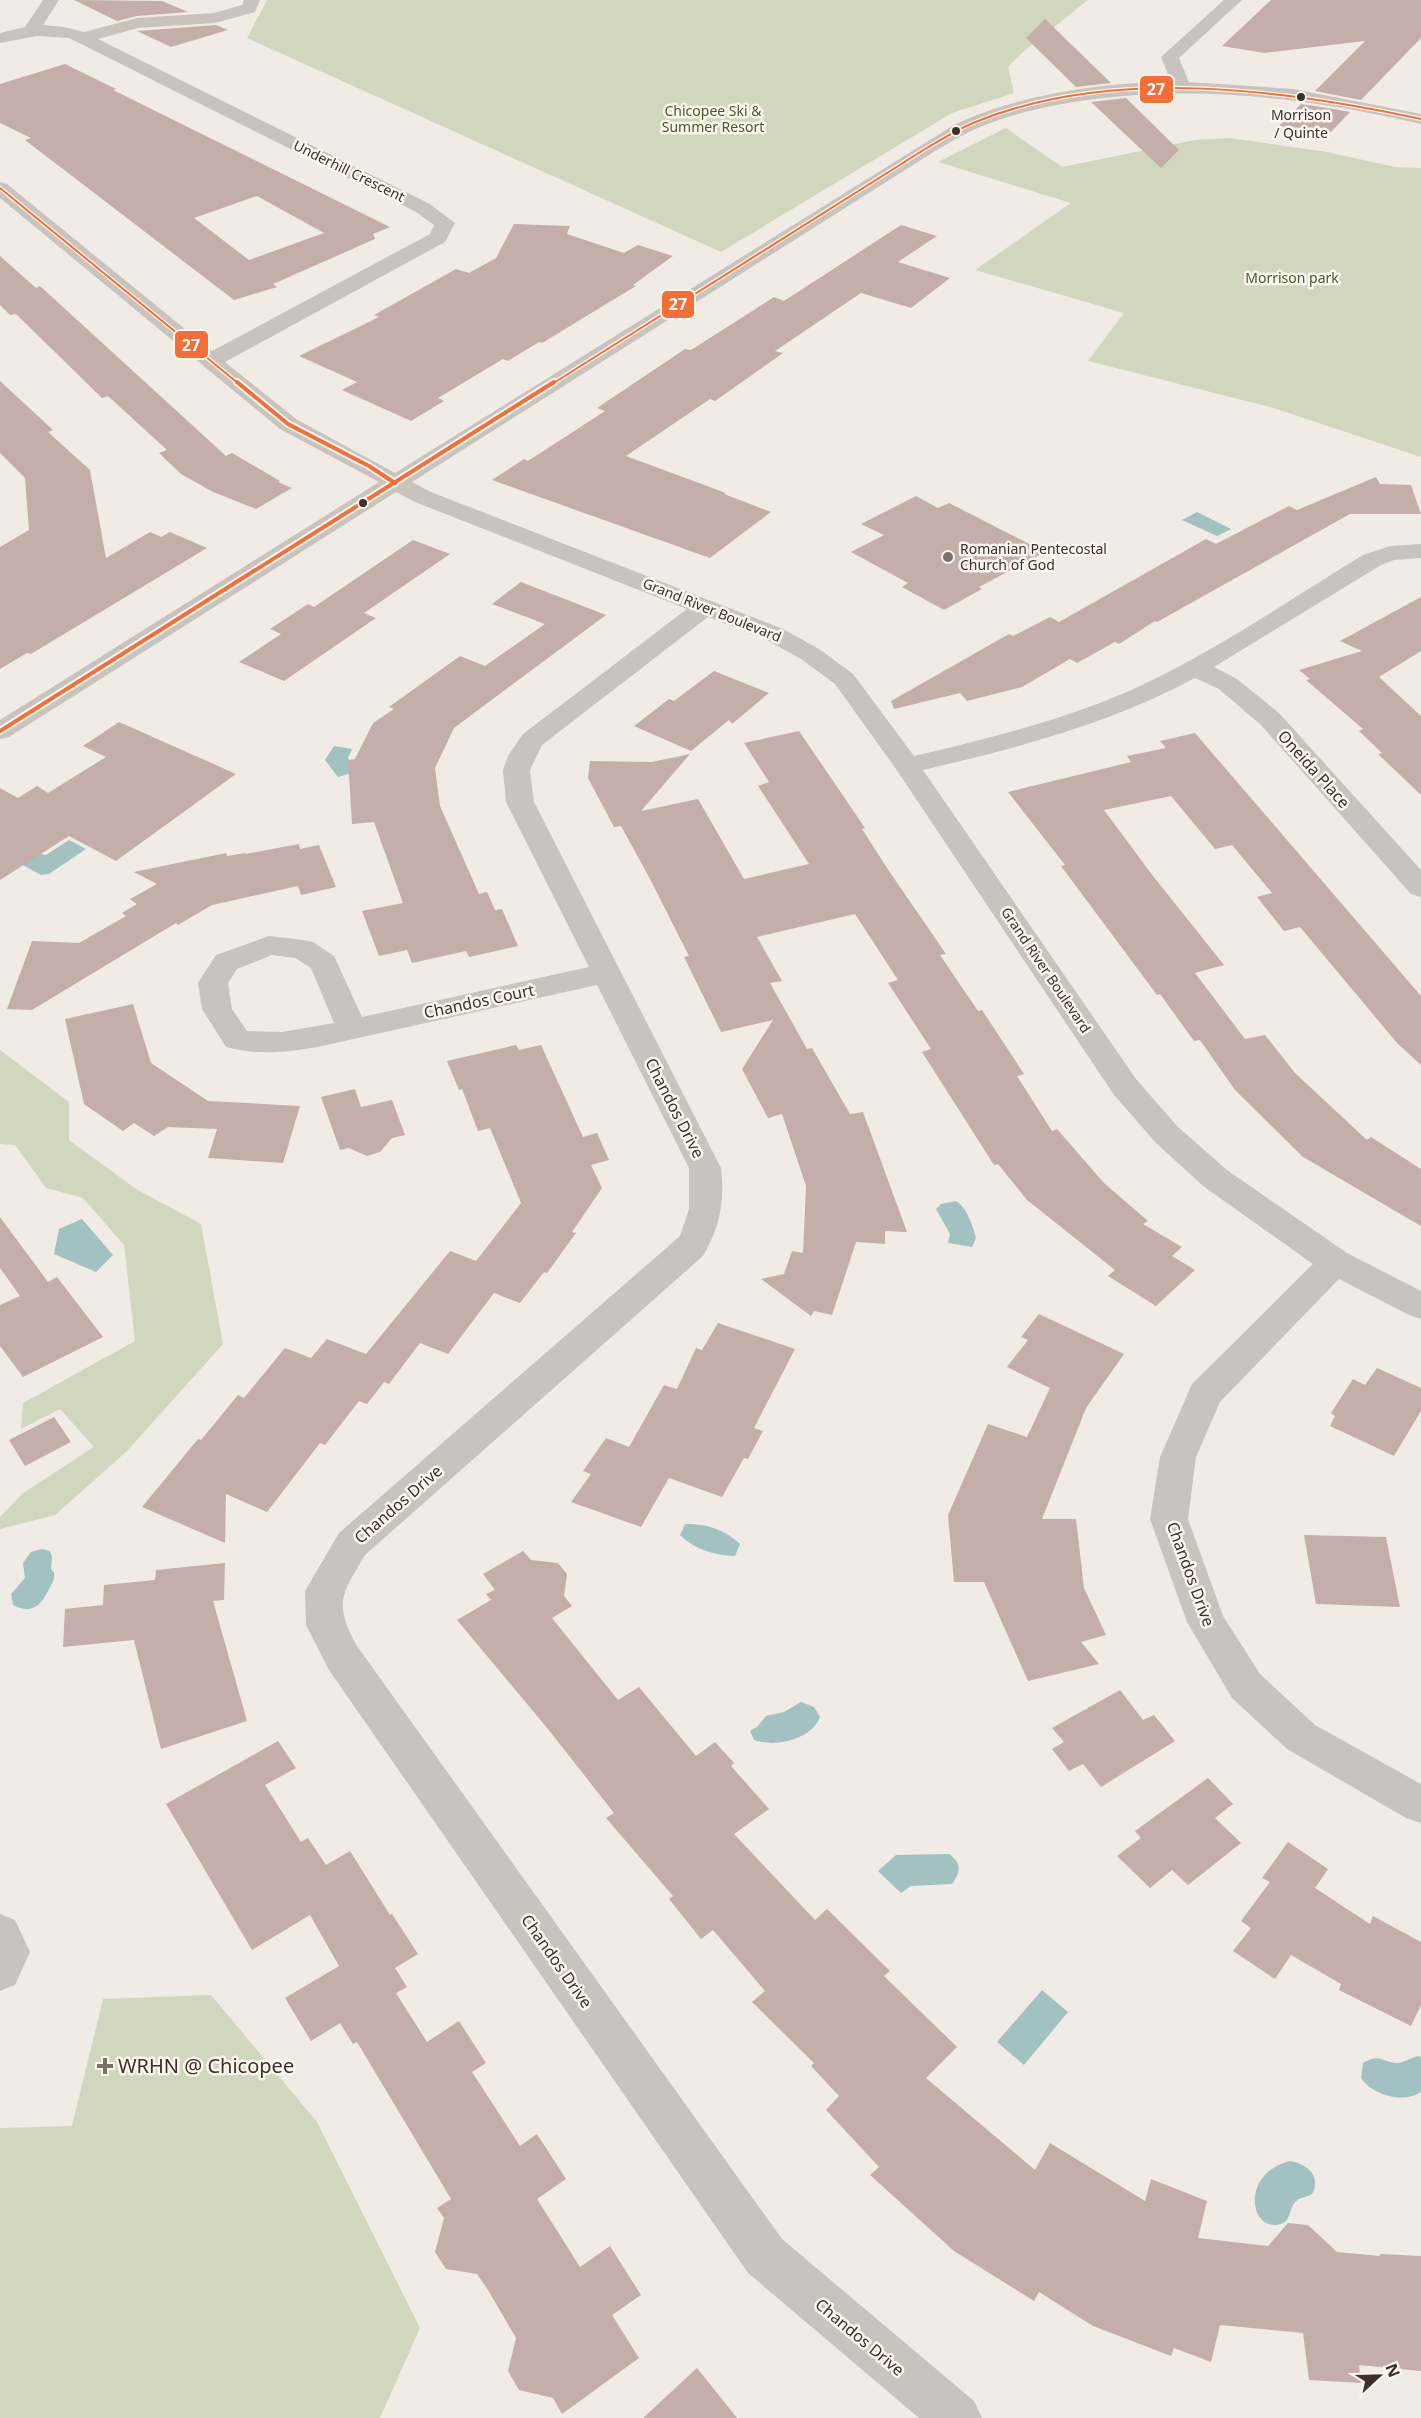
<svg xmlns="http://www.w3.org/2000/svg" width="1421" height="2418" font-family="'Noto Sans',sans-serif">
<rect width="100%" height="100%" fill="#f0ebe5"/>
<g fill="#d1d6bf">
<polygon points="267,0 1088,0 1023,52 1008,67 1014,93 952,113 721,252 247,38"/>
<polygon points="1006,128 1062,167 1195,140 1230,138 1327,152 1395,167 1421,168 1421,457 1270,407 1088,361 1124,313 975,270 1071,203 938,162"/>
<polygon points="0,1050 69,1102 69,1140 136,1189 201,1224 223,1344 127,1451 55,1515 0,1529 0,1517 23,1493 94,1447 60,1409 21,1429 23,1403 135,1341 124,1245 83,1198 46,1188 15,1145 0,1144"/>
<polygon points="211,1995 317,2122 420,2328 380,2418 0,2418 0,2128 72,2126 103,1999"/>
</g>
<g fill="#a1c2c1">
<polygon points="1197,512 1231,529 1217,536 1182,520"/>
<polygon points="334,746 352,749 348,758 358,771 338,777 325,760"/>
<polygon points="69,840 86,849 49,874 41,875 21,864 36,853 46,855"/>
<path d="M956 1201C968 1209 972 1225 976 1238L972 1247 948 1243 950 1234 936 1209 941 1204Z"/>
<polygon points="82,1219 113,1255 96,1272 54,1254 59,1229"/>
<path d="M685 1524C708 1524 723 1529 740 1544L735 1556C713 1555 696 1550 680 1535Z"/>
<path d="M42 1549 50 1551 52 1557 51 1569 54 1572C55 1581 52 1583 48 1591 40 1607 31 1614 13 1605L11 1594 25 1578 23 1563 31 1552Z"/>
<path d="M801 1702 814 1707 820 1717C812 1739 775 1748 754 1740L750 1731 757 1727 766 1716 784 1712Z"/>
<path d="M949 1854C962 1863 961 1872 952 1884L911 1886 901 1893 878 1871 896 1855Z"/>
<polygon points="1042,1990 1068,2012 1024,2065 997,2042"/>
<path d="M1418 2056 1421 2057V2092C1404 2104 1372 2095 1361 2078L1363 2063C1379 2054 1379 2060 1395 2063 1402 2064 1410 2058 1418 2056Z"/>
<path d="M1290 2161C1307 2164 1322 2176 1312 2194 1306 2198 1297 2197 1293 2205 1289 2212 1290 2221 1281 2224 1249 2233 1240 2173 1290 2161Z"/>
</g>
<g fill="#c3afa7" fill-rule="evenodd">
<polygon points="74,0 162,1 188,12 137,16 117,21"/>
<polygon points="1271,0 1421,0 1421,38 1361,100 1315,91 1365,41 1264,53 1222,46"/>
<polygon points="1045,19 1111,83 1076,87 1026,38"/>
<polygon points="216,25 228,30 171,47 137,31"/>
<path d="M65 64 116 89 113 90 390 227 373 234 375 239 273 284 277 287 234 300 25 140 31 138 0 123V84ZM257 196 324 233 249 260 194 218Z"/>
<polygon points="1126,98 1179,150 1161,168 1091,102"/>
<polygon points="1301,104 1340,110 1350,112 1331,132 1279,126"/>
<polygon points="514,224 570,226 567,234 624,253 638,245 673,256 633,285 636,286 542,343 539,342 508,361 503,359 438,398 444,401 411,421 342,390 357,382 299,356 379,317 374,315 456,269 469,273 496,258"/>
<polygon points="901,225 937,236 898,262 950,278 911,308 861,293 775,351 783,353 715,401 710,399 626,456 726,493 724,494 771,512 710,558 492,480 524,459 528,461 605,411 597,408 685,349 691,350 774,297 784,301"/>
<polygon points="0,256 36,288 40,286 226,456 232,453 280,481 278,482 292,488 256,509 213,492 181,474 159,453 167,450 108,396 102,398 16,314 10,315 0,305"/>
<polygon points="0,381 53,430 48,432 90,470 106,558 150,532 161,537 170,532 207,548 31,654 27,653 0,669 0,547 29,530 25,478 0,453"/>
<polygon points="1376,477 1380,484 1411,485 1421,514 1350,514 1157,622 1155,621 1119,644 1115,642 1077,663 1070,659 1022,687 967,701 960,693 894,709 891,701 1009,634 1013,636 1050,617 1059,622 1206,539 1216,544 1289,506 1297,510"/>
<polygon points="916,496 938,508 949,503 1045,552 979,587 982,589 944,610 902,587 908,583 851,552 884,535 861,524"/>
<polygon points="413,540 450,554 364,613 376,618 284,681 239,662 281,634 270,629 308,604 314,607"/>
<polygon points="521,582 606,615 454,728 435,768 440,806 479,894 487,892 495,910 502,909 518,946 469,957 466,951 412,963 407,950 379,956 362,911 403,903 374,822 352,824 348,760 355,759 373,723 394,709 389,707 460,656 485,666 545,624 492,604"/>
<polygon points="1421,597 1421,651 1379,677 1421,716 1421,795 1378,754 1382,753 1359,731 1363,729 1306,680 1310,679 1299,670 1362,651 1340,641"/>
<polygon points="714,671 769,693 732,724 729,720 691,751 634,726 669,699 674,701"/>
<polygon points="119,722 236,774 116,861 69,836 0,880 0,788 18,798 37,786 48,793 106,757 83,746"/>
<polygon points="799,731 865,828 862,829 889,871 946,954 940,955 978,1011 982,1010 1024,1074 1017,1076 1052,1131 1057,1129 1104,1183 1148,1221 1143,1224 1182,1247 1172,1256 1195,1270 1156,1306 1108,1276 1115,1270 1027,1200 998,1164 994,1165 922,1052 931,1049 888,983 898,980 855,914 757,937 782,981 770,983 807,1049 812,1048 850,1114 863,1112 907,1232 885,1231 885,1244 856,1242 832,1315 814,1311 811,1316 761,1279 784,1274 792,1251 803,1253 806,1186 782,1114 768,1118 742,1069 773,1020 721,1032 684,957 689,956 649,877 621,826 614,827 588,778 590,761 652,762 690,754 641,811 698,799 744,879 809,864 758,786 769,782 744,743"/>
<polygon points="1195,733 1421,996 1421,1065 1397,1043 1300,927 1284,931 1257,897 1272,893 1232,845 1215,849 1171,796 1104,810 1153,876 1224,965 1195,973 1245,1039 1265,1035 1295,1073 1367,1140 1371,1137 1421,1169 1421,1226 1303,1157 1235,1090 1200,1040 1194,1041 1160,994 1157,995 1061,866 1065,865 1008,792 1131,762 1127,756 1166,748 1160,741"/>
<polygon points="299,844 300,849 319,845 336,887 301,895 298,886 212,905 178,925 176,923 32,1010 7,1009 32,941 79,943 126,916 122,913 137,904 130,899 157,884 134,872 226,853 227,856 245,853 246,854"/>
<polygon points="133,1004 151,1063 208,1101 300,1106 283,1163 208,1158 217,1129 168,1127 154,1136 134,1123 123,1131 84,1104 65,1019"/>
<polygon points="516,1045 519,1050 541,1045 583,1137 597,1133 609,1160 591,1165 602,1188 572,1232 576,1233 547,1273 544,1272 520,1303 494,1293 448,1354 420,1343 389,1384 384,1382 367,1404 359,1401 325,1445 320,1443 267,1512 226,1494 225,1543 142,1507 198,1439 201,1440 238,1395 244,1398 285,1348 311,1358 327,1339 366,1354 450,1251 476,1261 521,1203 490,1128 478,1131 462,1089 459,1090 447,1061"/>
<polygon points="355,1089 361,1107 392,1100 405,1135 392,1138 380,1152 367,1156 349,1148 340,1150 321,1097"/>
<polygon points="0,1217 48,1282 57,1277 103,1337 23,1377 0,1346 0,1305 20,1296 0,1268"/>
<polygon points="1039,1314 1124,1354 1086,1408 1042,1519 1076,1519 1084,1588 1106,1635 1081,1642 1099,1664 1028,1681 984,1582 954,1582 948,1515 988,1424 1027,1437 1050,1388 1007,1367 1028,1340 1021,1337"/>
<polygon points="718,1323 795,1349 754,1428 763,1431 748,1459 744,1458 722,1497 669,1478 641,1527 571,1502 591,1474 583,1471 606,1438 629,1447 664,1385 677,1389 696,1348 702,1350"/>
<polygon points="1377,1368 1421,1388 1421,1411 1394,1456 1330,1426 1335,1416 1331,1413 1353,1379 1365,1385"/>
<polygon points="54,1417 71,1442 25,1466 9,1440"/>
<polygon points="1304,1535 1386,1537 1400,1607 1316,1604"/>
<polygon points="523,1551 531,1560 558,1563 567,1574 564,1596 572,1606 552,1618 618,1700 639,1687 696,1756 715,1742 734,1763 731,1766 769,1809 734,1834 815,1920 827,1909 890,1971 884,1976 957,2047 926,2078 1035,2170 1050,2143 1145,2201 1151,2179 1207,2201 1198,2238 1268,2246 1288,2223 1308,2225 1337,2252 1380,2256 1380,2254 1421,2256 1421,2371 1359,2365 1361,2383 1309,2380 1303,2333 1220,2325 1211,2362 1174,2348 1171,2356 1093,2326 1039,2292 1034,2301 954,2251 870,2175 879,2167 826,2110 839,2096 811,2066 814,2063 752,2002 765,1991 713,1930 701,1939 669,1899 673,1896 606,1818 614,1813 548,1729 457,1620 491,1600 486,1594 495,1590 483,1574"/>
<polygon points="225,1563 224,1600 213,1601 247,1721 161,1749 134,1640 63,1647 65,1609 103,1605 104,1585 155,1580 156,1570"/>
<polygon points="1120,1690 1143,1720 1154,1715 1175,1741 1101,1787 1083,1764 1069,1771 1052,1749 1064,1742 1052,1728"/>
<polygon points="278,1741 296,1768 265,1785 301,1842 308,1838 326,1865 350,1851 390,1915 392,1914 418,1954 395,1968 407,1987 396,1993 427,2042 459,2021 486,2063 472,2072 520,2146 537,2134 566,2179 537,2199 580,2267 610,2246 641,2295 612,2315 639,2358 562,2414 553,2398 519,2390 508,2371 516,2338 488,2290 477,2274 446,2269 435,2252 444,2218 437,2208 451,2199 357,2042 353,2044 340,2023 311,2041 285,1998 339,1966 310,1915 252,1950 166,1804"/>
<polygon points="1208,1778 1233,1804 1215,1818 1241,1843 1188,1885 1172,1870 1150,1888 1117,1856 1141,1838 1135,1831"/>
<polygon points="1288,1842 1328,1869 1315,1888 1370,1924 1373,1916 1421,1942 1421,2005 1411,2026 1339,1990 1341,1984 1291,1955 1275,1979 1233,1951 1251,1928 1241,1921 1270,1882 1262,1878"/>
<polygon points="697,2368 737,2418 643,2418"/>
</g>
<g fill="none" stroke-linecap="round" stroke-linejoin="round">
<g fill="#c9c3be" fill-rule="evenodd">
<path d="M43 0H59L43 25 64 27 84 32 137 18 214 13 242 5 244 0H260L255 12 215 23 138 28 98 39 430 204 455 223 445 242 225 362 296 419 395 473 954 125C1016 95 1103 82 1171 82L1161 57 1224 0H1242L1179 58 1189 82 1293 89 1421 114V124C1313 99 1206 85 1095 99 1056 104 1016 112 980 127 963 134 947 144 932 153L412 482 431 492 783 629 819 649 853 674 914 756C986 739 1059 721 1127 692 1210 655 1286 602 1363 555L1390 546 1421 544V558L1394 560 1381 565 1214 667 1237 679 1279 713 1421 870V897L1411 894 1261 725 1219 689 1195 678C1110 724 1017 748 923 770L1136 1079 1178 1127 1227 1170 1347 1253 1421 1291V1319L1409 1315 1339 1279 1220 1402 1196 1457 1188 1519 1223 1616 1260 1674 1315 1725 1421 1784V1823L1406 1818 1287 1749 1232 1698 1187 1622 1150 1519 1160 1457 1192 1384 1313 1264 1203 1186 1156 1143 1114 1095 896 769 835 684 801 659 765 639 708 617 542 745 530 770 534 802 721 1168C725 1202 720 1226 703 1256L365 1555C342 1594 333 1603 357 1646L782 2239 974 2401 982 2418H919L748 2273 329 1670 306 1625 305 1591 339 1533 680 1236 689 1209V1168L597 985 322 1046C291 1052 258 1056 226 1047L202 1009 198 983 216 955 269 936 303 940 313 942 334 956 362 1017 589 967 506 802 503 770 508 756 523 734 687 609 415 502 396 492 9 737 0 739V720L379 482 280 429 0 198V182L7 184 212 351 430 234 434 225 416 212 69 38 37 36 0 43V33L25 27ZM272 955 295 958 311 968 334 1023 282 1032 247 1031 232 1009 228 983 237 969Z"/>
<polygon points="0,1914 15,1920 30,1952 15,1985 0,1991"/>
</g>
<g stroke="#fbf5ee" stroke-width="4.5">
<g id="bus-1-far1">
<polyline points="0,188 239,384"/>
<path d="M552 384 925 149C941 140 956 130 973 123 1110 66 1281 89 1421 119"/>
</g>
</g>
<g stroke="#fbf5ee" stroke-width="8">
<g id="bus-1">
<polyline points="237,382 288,424 369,466 395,483"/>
<polyline points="0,731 554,382"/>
</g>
</g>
<use href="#bus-1-far1" stroke="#f46e35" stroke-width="2"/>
<use href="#bus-1" stroke="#f46e35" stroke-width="4"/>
</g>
<g fill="#3b302b" stroke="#fbf5ee" stroke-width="2">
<circle cx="1301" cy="97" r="5"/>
<circle cx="956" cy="131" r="5"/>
<circle cx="363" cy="503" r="5"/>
</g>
<g fill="#7a716c" stroke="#fbf5ee" stroke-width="2">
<circle cx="948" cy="557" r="6"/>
<path d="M102 2057h6v6h6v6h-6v6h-6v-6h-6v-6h6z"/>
</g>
<g text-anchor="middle" stroke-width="5" stroke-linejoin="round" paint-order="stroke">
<g font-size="14" fill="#4a5a2e" stroke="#fbf5ee">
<text x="713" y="116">Chicopee Ski &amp;<tspan x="713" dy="16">Summer Resort</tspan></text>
<text x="1292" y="283">Morrison park</text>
</g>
<g font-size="14" fill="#3b302b" stroke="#fbf5ee">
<text x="1301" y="120">Morrison<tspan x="1301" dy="18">/ Quinte</tspan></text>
</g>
<g font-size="14" fill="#3b302b" stroke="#fbf5ee">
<text transform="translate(349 171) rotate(26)" y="5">Underhill Crescent</text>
<text transform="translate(712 610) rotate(22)" y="5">Grand River Boulevard</text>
<text transform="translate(1046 970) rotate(56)" y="5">Grand River Boulevard</text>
</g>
<g font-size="14" fill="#3b302b" stroke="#fbf5ee" text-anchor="start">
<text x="960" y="554">Romanian Pentecostal<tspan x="960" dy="16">Church of God</tspan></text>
</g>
<g font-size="16" fill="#3b302b" stroke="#fbf5ee">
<text transform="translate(1314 769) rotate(48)" y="6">Oneida Place</text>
<text transform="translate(479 1001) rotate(-12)" y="6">Chandos Court</text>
<text transform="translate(675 1108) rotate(63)" y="6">Chandos Drive</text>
<text transform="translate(398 1504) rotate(-41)" y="6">Chandos Drive</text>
<text transform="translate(1191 1574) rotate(70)" y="6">Chandos Drive</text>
<text transform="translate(557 1961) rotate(55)" y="6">Chandos Drive</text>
<text transform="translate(860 2337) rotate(40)" y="6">Chandos Drive</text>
</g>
<g font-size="20" fill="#3b302b" stroke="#fbf5ee" text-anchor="start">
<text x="118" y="2073">WRHN @ Chicopee</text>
</g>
</g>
<g stroke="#fbf5ee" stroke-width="2">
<rect x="1139" y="75" width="35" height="29" rx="6" fill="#f46e35"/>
<rect x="661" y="290" width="34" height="29" rx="6" fill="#f46e35"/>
<rect x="174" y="330" width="35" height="29" rx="6" fill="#f46e35"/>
</g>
<g font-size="16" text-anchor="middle" font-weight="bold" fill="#fff">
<text x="1156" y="95">27</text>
<text x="678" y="310">27</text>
<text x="191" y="351">27</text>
</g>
<g transform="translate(1379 2376) rotate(68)" stroke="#fbf5ee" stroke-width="4.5" paint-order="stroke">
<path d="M0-4.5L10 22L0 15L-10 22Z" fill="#3b302b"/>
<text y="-9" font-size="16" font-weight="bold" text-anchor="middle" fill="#3b302b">N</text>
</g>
</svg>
